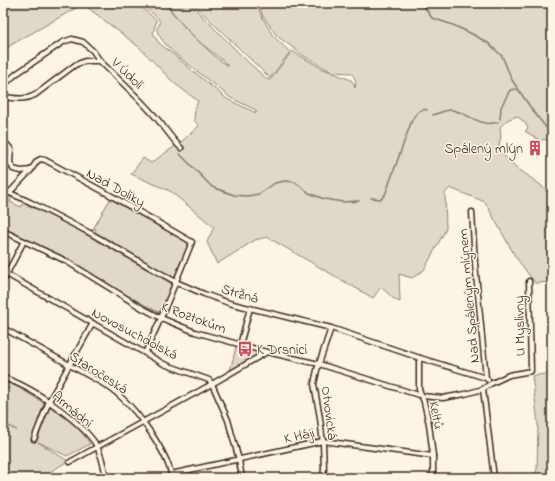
<svg xmlns="http://www.w3.org/2000/svg" width="555" height="481" font-family="'Indie Flower',sans-serif">
<rect width="100%" height="100%" fill="#fcf5e5"/>
<filter id="ink" filterUnits="userSpaceOnUse"><feTurbulence type="fractalNoise" baseFrequency=".025" numOctaves="2"/><feDisplacementMap in="SourceGraphic" scale="8" xChannelSelector="R" yChannelSelector="G"/><feConvolveMatrix kernelMatrix="1 2 1 2 8 2 1 2 1" color-interpolation-filters="sRGB"/></filter>
<g filter="url(#ink)">
<g fill="#e0d8c8" stroke="#8e8173">
<path d="M3 3H137L156 20V23L153 33 158 42 227 99 256 113V110L231 98 174 53C169 48 157 36 157 29 158 26 161 24 159 20 157 16 144 7 140 3H165C177 20 191 35 206 48 213 55 220 61 228 66 222 58 210 51 202 44 188 32 177 18 166 3H189L249 63 268 80 271 79 292 51 321 68 351 80 354 84 355 88C357 81 355 77 351 73L332 72 304 56 277 36 262 14 259 3H552V146L547 140 544 139 541 141 525 131 528 128 525 123 517 116 507 120 500 127 501 136 498 150 516 167 542 186 552 199V282L535 283 515 256 485 202 450 188 445 193 446 229 424 270 412 278 399 274 400 302 394 299 381 287 373 298 267 237 255 240 217 264 207 242 214 227 170 191 131 174 143 158 151 163 181 142 199 126 194 120 195 109 198 101 174 83 139 47 83 4 11 45 3 53Z"/>
<polygon points="192,3 257,3 260,13 273,36 290,52 270,78"/>
<polygon points="3,193 12,197 10,202 21,207 23,203 70,225 172,284 161,311 158,312 3,229"/>
<polygon points="110,199 189,243 189,244 174,278 95,232 96,229 94,228 92,231"/>
<polygon points="236,347 245,350 246,348 256,351 257,355 230,371"/>
<polygon points="552,373 552,478 534,478 537,469 538,424 532,376"/>
<path d="M3 381 16 386 44 403 32 438 37 441 50 407C64 417 81 428 90 444L67 456 38 442 68 461 50 472 47 476 54 477 55 478H3V424L17 430 3 423V415L6 416 9 411 5 409 3 412V403L5 398H6L11 390 8 388 6 392 3 390Z"/>
</g>
<g fill="none" stroke-linecap="round" stroke-linejoin="round">
<g stroke="#85796b" stroke-width="1.5">
<polyline points="422,3 432,18 453,25 472,34 488,43 502,56 512,80 518,89 533,111 552,135"/>
<path d="M433 115C439 113 447 109 452 110 468 113 481 128 498 122"/>
<polyline points="500,119 501,107 510,90 517,89"/>
<polyline points="180,154 212,187 234,195 247,196 259,194 275,183 285,181 295,182 309,193 324,199 343,202 359,201"/>
<path d="M371 198 381 199 385 195 412 120C416 114 419 108 427 110"/>
</g>
<g stroke="#3b2a1e" stroke-width="7">
<g id="street">
<polyline points="3,86 16,74 63,42 72,39 83,42 93,51 100,61"/>
<path d="M3 97C15 98 24 101 35 95L75 65 85 61H100C117 78 135 94 151 112 162 123 170 137 181 148"/>
<polyline points="3,140 11,149 10,162 13,169 21,171 31,170"/>
<polyline points="3,190 30,202 90,233 176,282 204,294 229,303 331,328 420,358 486,378"/>
<polyline points="9,193 31,170 37,161 41,159 45,160 110,195 192,242 161,318 145,353"/>
<polyline points="472,212 475,263 486,378 488,380"/>
<polyline points="3,231 66,261 142,308 161,318 195,332 267,352 319,364 422,396 443,398 465,394 483,389 490,384 509,375 531,371 529,281"/>
<polyline points="3,272 164,364 209,380 212,384 228,420 239,460 242,478"/>
<polyline points="3,281 24,241"/>
<path d="M3 328C30 343 57 358 84 373 96 380 110 386 120 396 139 413 168 453 172 478"/>
<polyline points="240,345 250,308"/>
<polyline points="420,358 419,362 419,389 424,402 429,424 433,456 433,478"/>
<path d="M3 378C30 385 79 420 95 443 101 453 104 466 106 478"/>
<polyline points="483,389 494,478"/>
<polyline points="34,439 49,401 93,323"/>
<polyline points="70,462 97,447 212,384 267,352"/>
<polyline points="171,474 323,441 433,456"/>
<polyline points="323,478 324,468 323,444 320,418 314,384 317,370 331,328"/>
</g>
</g>
<use href="#street" stroke="#fcf5e5" stroke-width="4"/>
</g>
</g>
<defs>
<g id="building-bare" transform="scale(1.2)"><path d="M-4-6H4V6H1V3H-1V6H-4ZM-2.5-4.3h1.7v1.8h-1.7ZM.8-4.3h1.7v1.8H.8ZM-2.5-1h1.7V.8h-1.7ZM.8-1h1.7V.8H.8Z" fill="#d1495b" stroke="#fcf5e5" stroke-width="2.5" paint-order="stroke"/></g>
<g id="bus-bare" transform="scale(1.2)"><path d="M-5-6H5V4H4V6H2V4H-2V6H-4V4H-5ZM-3.5-4V0h7V-4ZM-3.5 1.2v1.5H-2V1.2ZM2 1.2v1.5H3.5V1.2Z" fill="#d1495b" stroke="#fcf5e5" stroke-width="2.5" paint-order="stroke"/></g>
</defs>
<g fill-rule="evenodd">
<use href="#building-bare" x="535" y="148"/>
<use href="#bus-bare" x="245" y="349"/>
</g>
<g text-anchor="middle" stroke-width="3" stroke-linejoin="round" paint-order="stroke">
<g font-size="14" fill="#3b2a1e" stroke="#fcf5e5">
<text transform="translate(128 73) rotate(44)" y="5">V Údolí</text>
<text transform="translate(116 187) rotate(29)" y="5">Nad Dolíky</text>
<text transform="translate(240 293) rotate(16)" y="5">Stržná</text>
<text transform="translate(468 296) rotate(-95)" y="5">Nad Spáleným mlýnem</text>
<text transform="translate(194 317) rotate(20)" y="5">K Roztokům</text>
<text transform="translate(519 326) rotate(-91)" y="5">U Myslivny</text>
<text transform="translate(135 333) rotate(28)" y="5">Novosuchdolská</text>
<text transform="translate(99 372) rotate(33)" y="5">Staročeská</text>
<text transform="translate(73 409) rotate(40)" y="5">Armádní</text>
<text transform="translate(330 413) rotate(83)" y="5">Otvovická</text>
<text transform="translate(437 415) rotate(79)" y="5">Keltů</text>
<text transform="translate(299 435) rotate(-12)" y="5">K Háji</text>
</g>
<g font-size="14" fill="#3b2a1e" stroke="#fcf5e5" text-anchor="end">
<text x="523" y="153">Spálený mlýn</text>
<text x="257" y="354" text-anchor="start">K Drsnici</text>
</g>
</g>
<rect width="555" height="481" fill="none" stroke="#fcf5e5" stroke-width="16"/>
<rect x="8" y="8" width="539" height="465" fill="none" stroke="#3b2a1e" stroke-width="1.5" filter="url(#ink)"/>
</svg>
